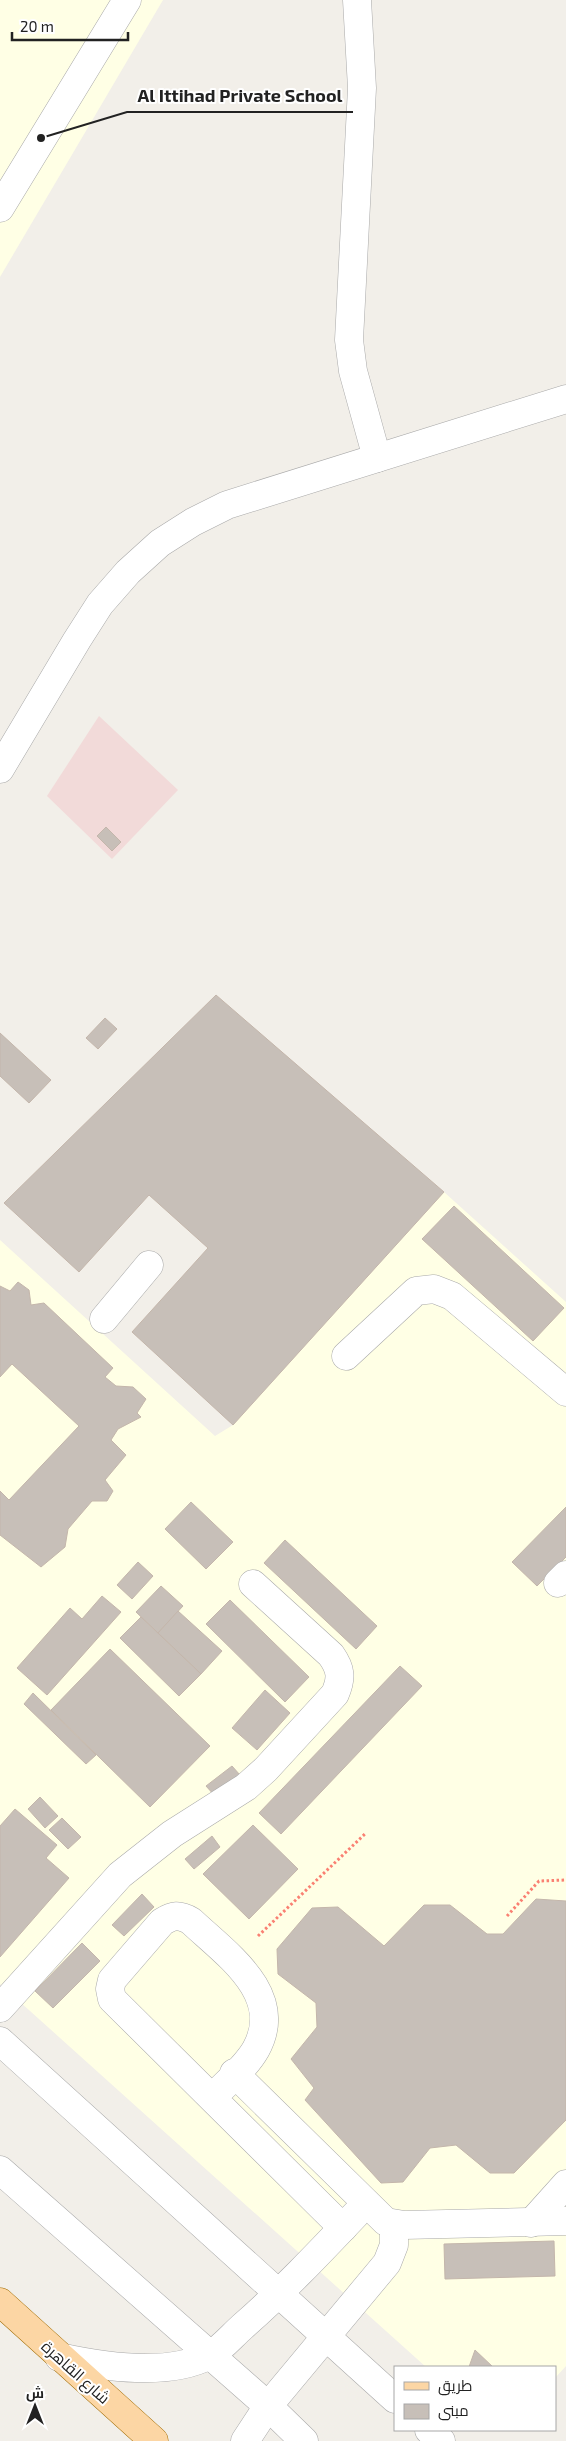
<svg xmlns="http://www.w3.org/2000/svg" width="566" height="2441" font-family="'Exo 2',Cairo,sans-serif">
<rect width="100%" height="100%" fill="#f2efe9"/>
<polygon fill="#f2dad9" points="99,716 178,790 112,859 47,796"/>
<g fill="#ffffe5">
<polygon points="0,0 163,0 0,277"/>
<polygon points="444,1192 566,1302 566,2366 555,2378 555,2367 426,2367 0,1984 0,1240 215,1436 233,1425"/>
</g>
<g fill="#c7bfb8" stroke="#c4b6ab">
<polygon points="106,827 121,842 112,851 97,836"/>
<polygon points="216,995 444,1192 233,1425 132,1332 208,1248 149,1195 79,1272 4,1203"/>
<polygon points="105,1018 117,1029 98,1049 86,1038"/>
<polygon points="0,1033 51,1080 29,1103 0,1076"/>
<polygon points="454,1206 564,1308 533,1341 422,1239"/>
<polygon points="18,1282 29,1290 31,1305 44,1303 113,1368 105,1377 116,1386 133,1387 146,1399 137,1413 141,1417 118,1429 111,1440 126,1455 105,1480 113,1491 107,1501 92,1501 68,1529 65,1547 41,1567 0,1535 0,1491 9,1500 79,1426 12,1364 0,1377 0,1286 10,1291"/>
<polygon points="191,1502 233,1542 206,1569 165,1529"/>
<polygon points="566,1507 566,1557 537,1586 512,1562"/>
<polygon points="285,1540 377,1626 356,1649 264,1563"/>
<polygon points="138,1562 153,1576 132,1599 117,1585"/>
<polygon points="161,1586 183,1606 158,1633 136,1612"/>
<polygon points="102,1596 121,1612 47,1695 17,1668 70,1608 82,1619"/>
<polygon points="230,1600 309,1677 285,1702 206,1624"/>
<polygon points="178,1611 222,1651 201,1674 158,1633"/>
<polygon points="141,1617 201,1674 179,1696 120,1638"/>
<polygon points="110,1649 210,1746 150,1807 51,1710"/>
<polygon points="400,1666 422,1686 281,1834 259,1813"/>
<polygon points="265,1690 290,1713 257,1750 232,1728"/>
<polygon points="33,1693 96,1755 86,1764 24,1704"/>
<polygon points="232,1766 240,1775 215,1796 206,1786"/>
<polygon points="40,1797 58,1816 45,1828 28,1809"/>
<polygon points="15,1809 57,1845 46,1858 69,1878 0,1957 0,1826"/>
<polygon points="62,1818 81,1837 68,1849 49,1830"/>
<polygon points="253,1825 298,1869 249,1919 203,1874"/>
<polygon points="212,1836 220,1847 194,1869 185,1859"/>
<polygon points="142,1894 154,1907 124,1936 112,1925"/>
<polygon points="536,1899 566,1901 566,2120 514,2173 490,2173 456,2145 430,2148 403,2182 381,2183 305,2100 314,2088 291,2059 317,2027 316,2003 278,1974 277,1949 312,1908 338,1907 384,1946 424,1905 450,1905 487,1934 503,1934"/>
<polygon points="82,1943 100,1961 53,2008 35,1991"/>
<polygon points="554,2241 555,2276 445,2279 444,2244"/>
<polygon points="475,2350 493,2367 469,2367"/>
</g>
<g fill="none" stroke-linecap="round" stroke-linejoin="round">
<g stroke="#a9a9a9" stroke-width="29">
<g id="minor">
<polyline points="357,0 362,88 349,340 353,371 377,458"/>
<polyline points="0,208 127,0"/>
<polyline points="0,769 77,640 100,604 128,572 160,543 193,522 227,505 566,399"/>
<polyline points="104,1319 149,1265"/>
<polyline points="346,1356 416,1291 434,1289 452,1296 566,1392"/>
<polyline points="558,1583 566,1575"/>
<path d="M0 2008 120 1875 172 1834 246 1787 266 1769 335 1694C342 1678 341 1669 331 1655L253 1584"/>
<polyline points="0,2041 395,2399"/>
<polyline points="234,2073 386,2222 404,2225 566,2221"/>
<path d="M212 2098C226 2083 246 2067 256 2049 286 1994 226 1954 191 1921 179 1914 173 1915 162 1922L112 1980 110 1989 112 1999 343 2228"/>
<polyline points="0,2170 268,2406 304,2441"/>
<polyline points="531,2223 566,2184"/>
<path d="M59 2357C104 2367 168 2377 210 2355 221 2349 232 2336 242 2327 282 2292 319 2253 356 2214"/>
<polyline points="429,2430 441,2441"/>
<polyline points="245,2441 268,2406 387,2263 394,2245 394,2225"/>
</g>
</g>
<g stroke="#a06b00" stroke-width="29">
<polyline id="major" points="0,2302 154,2441"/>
</g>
<g stroke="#fa8072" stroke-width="3" stroke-dasharray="2.5 2.5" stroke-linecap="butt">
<polyline points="507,1916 539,1881 566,1880"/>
<polyline points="258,1936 366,1833"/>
</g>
<use href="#minor" stroke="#fff" stroke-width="28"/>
<use href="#major" stroke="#fcd6a4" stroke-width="28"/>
</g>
<g text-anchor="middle" stroke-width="4" stroke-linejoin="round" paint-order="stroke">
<g font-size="16" fill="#222" stroke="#fff">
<text transform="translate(76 2372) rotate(42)" y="6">شارع القاهرة</text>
</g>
</g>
<path fill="none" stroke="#222" stroke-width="2" d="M41 138L127 112H353"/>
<circle fill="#222" stroke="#fff" stroke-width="2" cx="41" cy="138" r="5"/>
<g font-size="18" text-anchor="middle" font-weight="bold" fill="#222" stroke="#fff" stroke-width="4" stroke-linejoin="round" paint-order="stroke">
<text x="240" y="102">Al Ittihad Private School</text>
</g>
<rect x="394" y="2366" width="162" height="65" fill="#ffffff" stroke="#a7a7a7"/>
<rect x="404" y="2382" width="25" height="8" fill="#fcd6a4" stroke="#a7a7a7"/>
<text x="438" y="2391" font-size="15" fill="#222222">طريق</text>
<rect x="404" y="2404" width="25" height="15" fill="#c7bfb8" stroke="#a7a7a7"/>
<text x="438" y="2416" font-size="15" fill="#222222">مبنى</text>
<g transform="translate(35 2406)" stroke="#ffffff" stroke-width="4" paint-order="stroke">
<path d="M0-4L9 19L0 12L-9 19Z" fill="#222222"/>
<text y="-8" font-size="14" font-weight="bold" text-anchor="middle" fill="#222222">ش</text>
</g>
<path d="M12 32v8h116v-8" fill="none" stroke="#222222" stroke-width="2.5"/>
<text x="20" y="32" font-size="15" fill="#222222" stroke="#ffffff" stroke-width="4" paint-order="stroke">20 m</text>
</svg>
